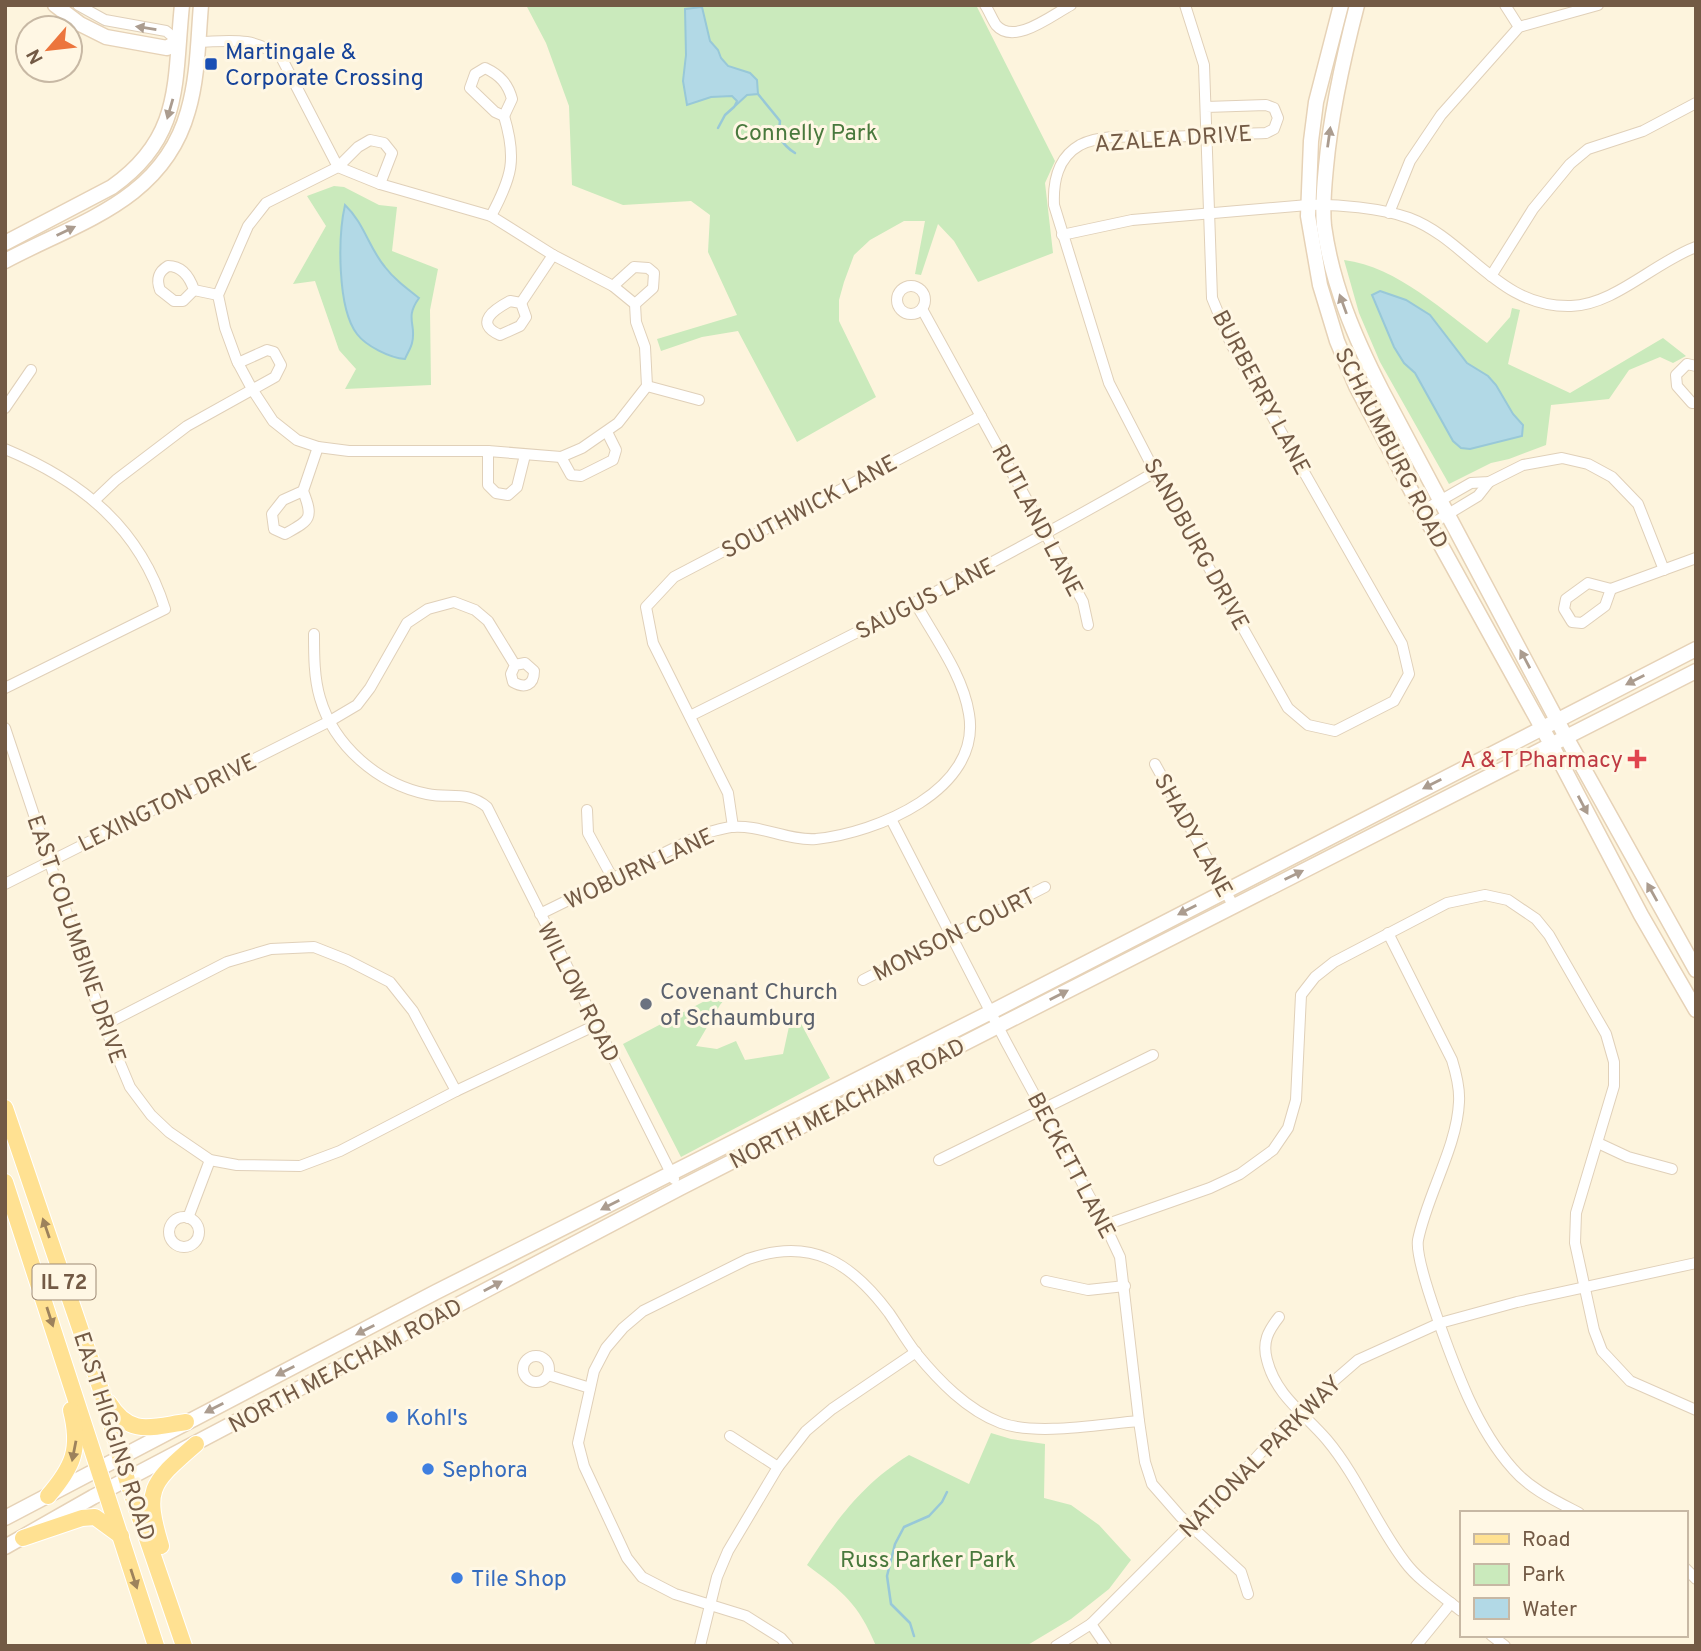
<svg xmlns="http://www.w3.org/2000/svg" width="1701" height="1651" font-family="Overpass,sans-serif">
<rect width="100%" height="100%" fill="#fdf4dd"/>
<g fill="#caeabc">
<polygon points="526,5 976,5 1055,161 1045,183 1053,253 978,282 954,241 938,224 921,275 915,274 925,221 904,221 870,240 854,255 844,282 839,300 839,321 876,397 797,442 738,331 702,337 661,351 657,339 737,315 708,252 710,215 691,201 623,205 572,185 569,106 546,43"/>
<polygon points="334,186 344,187 379,205 397,207 392,251 438,269 430,310 431,385 345,389 356,369 339,350 315,281 293,284 326,226 307,196"/>
<path d="M1344 260C1398 267 1444 312 1487 343L1510 317 1512 308 1520 310 1508 364 1570 393 1663 338 1686 356 1673 363 1660 357 1629 370 1609 399 1551 405 1546 445 1509 459 1491 463 1449 484 1380 362 1359 313Z"/>
<polygon points="737,984 720,1005 696,1046 717,1049 736,1041 745,1060 783,1054 790,1022 798,1018 830,1078 681,1157 623,1044"/>
<path d="M991 1433 1011 1439 1045 1444 1044 1498 1071 1505 1099 1525 1131 1560 1109 1589 1071 1619 1026 1646H876C858 1603 843 1592 807 1565 837 1519 862 1484 909 1455L969 1484Z"/>
</g>
<g fill="#b2d9e6" stroke="#98c8d8" stroke-width="2">
<polygon points="702,7 710,41 718,50 721,58 728,66 750,73 757,80 758,94 747,95 734,107 737,101 732,96 711,97 687,105 683,81 686,55 685,9"/>
<path d="M345 205C364 223 369 248 385 267 394 279 406 288 419 298 404 319 417 324 412 343 411 348 407 354 405 359 390 358 366 346 357 334 337 308 338 236 345 205Z"/>
<polygon points="1380,291 1406,300 1430,315 1467,363 1488,376 1496,385 1513,414 1523,425 1522,436 1470,449 1461,448 1453,441 1415,373 1404,363 1394,347 1372,295"/>
</g>
<g fill="none" stroke-linecap="round" stroke-linejoin="round">
<g stroke="#98c8d8" stroke-width="2.5">
<path d="M758 94 780 121C778 137 781 144 795 153"/>
<polyline points="718,128 725,115 734,107"/>
<polyline points="914,1636 910,1623 891,1604 887,1576 895,1544 904,1527 929,1516 942,1502 947,1492"/>
</g>
<g stroke="#e0d0b9" stroke-width="12">
<g id="street">
<polyline points="78,5 105,20 166,31 178,41"/>
<path d="M985 5C989 11 992 19 996 25 1014 46 1052 15 1071 5"/>
<path d="M1185 5 1204 65 1212 298 1231 344 1402 644 1409 674 1394 701 1335 731 1308 725 1288 708 1155 472 1109 383 1054 205C1053 182 1057 158 1080 145 1103 133 1138 137 1164 137 1198 136 1232 134 1266 133L1274 129 1278 118 1274 108 1266 105 1206 107"/>
<polyline points="1505,5 1519,27"/>
<path d="M198 42C232 41 251 36 281 57L338 167 358 147 370 140 384 143 392 153 380 184"/>
<path d="M485 68C500 75 508 84 512 99L504 116 495 112 470 88 475 74Z"/>
<polygon points="338,167 380,184 491,216 553,255 613,286 635,304 636,322 645,347 647,386 618,423 582,448 561,457 488,451 349,451 318,447 297,440 273,421 252,389 237,361 225,328 218,295 248,226 266,203"/>
<polyline points="1389,213 1410,161 1441,115 1519,27 1598,5"/>
<path d="M491 216C512 177 517 159 504 116"/>
<path d="M1062 235 1132 220 1308 205C1337 204 1381 208 1409 218 1468 240 1498 308 1571 306 1614 305 1655 262 1696 247"/>
<path d="M168 266C183 266 190 278 194 290L183 301H174L160 290C156 279 158 272 168 266Z"/>
<polyline points="1491,276 1533,209 1570,164 1588,149 1643,131 1696,103"/>
<polyline points="613,286 634,267 648,268 654,273 653,288 635,304"/>
<circle cx="911" cy="300" r="14"/>
<polyline points="194,290 218,295"/>
<path d="M510 301 521 303 526 317 520 326 500 335C473 323 495 309 510 301Z"/>
<polyline points="521,303 553,255"/>
<polyline points="922,309 1083,602 1088,625"/>
<polyline points="1696,366 1687,364 1676,375 1677,386 1692,403 1696,403"/>
<polyline points="647,386 699,400"/>
<polyline points="5,408 31,370"/>
<path d="M5 449C82 481 140 528 165 609L5 688"/>
<polyline points="488,451 488,485 496,493 508,495 517,487 525,455"/>
<polyline points="561,457 571,475 581,476 613,460 616,450 607,432"/>
<path d="M303 491 283 500 272 514 274 529 285 534C310 520 314 519 303 491L318 447"/>
<polyline points="95,500 116,480 187,426 275,377 281,365 274,352 267,350 238,363"/>
<polyline points="1422,511 1471,483 1489,482 1523,465 1562,458 1588,464 1612,477 1638,504 1664,570"/>
<polyline points="1430,525 1478,496 1489,482"/>
<polygon points="1588,583 1611,589 1605,606 1582,623 1572,622 1564,609 1566,599"/>
<polyline points="1611,589 1696,558"/>
<path d="M314 634C314 655 314 678 320 698 334 746 378 784 427 794 450 799 467 790 487 807L674 1179"/>
<path d="M690 716C847 638 1003 560 1155 472"/>
<polyline points="5,728 104,1025 130,1087 151,1115 169,1132 210,1160 237,1165 300,1166 340,1151 456,1091 596,1025"/>
<polyline points="1155,764 1233,905"/>
<polyline points="587,810 588,833 613,879"/>
<polyline points="891,819 1006,1042 1105,1225 1120,1257 1139,1421 1145,1462 1152,1484 1180,1516 1241,1572 1248,1594"/>
<polyline points="733,827 728,793 653,643 646,607 674,577 981,416"/>
<path d="M5 884 330 721 357 705 370 688 407 623 428 609 454 602 475 610 488 621 515 665 511 674 513 682C525 689 534 685 534 671L525 663 515 665"/>
<path d="M540 914 705 833C714 831 723 828 731 827 759 824 788 841 816 839 876 833 982 790 969 714 963 675 935 638 916 604"/>
<path d="M1388 933 1452 1060C1456 1073 1460 1087 1459 1102 1457 1147 1427 1195 1418 1240 1414 1263 1456 1370 1468 1397 1479 1421 1495 1449 1513 1469 1530 1489 1556 1501 1579 1513"/>
<polyline points="863,980 1045,887"/>
<polyline points="104,1025 227,962 271,949 314,947 347,960 390,982 413,1011 456,1091"/>
<polyline points="1598,1143 1628,1157 1672,1169"/>
<polyline points="939,1160 1153,1055"/>
<circle cx="184" cy="1232" r="15"/>
<polyline points="188,1218 210,1160"/>
<polyline points="1105,1225 1210,1188 1240,1174 1273,1150 1288,1128 1296,1100 1301,995 1315,977 1334,962 1447,903 1485,895 1508,900 1536,919 1549,935 1606,1034 1614,1062 1614,1086 1576,1213 1575,1243 1594,1330 1602,1351 1630,1381 1696,1410"/>
<polyline points="1046,1281 1088,1290 1125,1286"/>
<path d="M1279 1317C1268 1331 1262 1342 1267 1360 1276 1396 1305 1414 1327 1440 1358 1477 1376 1524 1405 1562 1419 1581 1443 1596 1461 1611"/>
<circle cx="536" cy="1369" r="13"/>
<polyline points="548,1375 590,1388"/>
<polyline points="730,1436 778,1467"/>
<polyline points="1685,1568 1696,1579"/>
<polyline points="1091,1624 1106,1646"/>
<polyline points="1491,1635 1505,1646"/>
<polyline points="700,1646 717,1577 728,1551 778,1467 806,1431 832,1409 916,1352"/>
<path d="M788 1646 781 1638 746 1616 675 1594 642 1577 627 1558 584 1466 578 1443 594 1371 606 1348 623 1328 643 1311 748 1259C811 1237 851 1262 889 1313 898 1326 906 1340 916 1353 939 1381 967 1410 1001 1423 1037 1436 1101 1424 1139 1421"/>
<polyline points="1056,1646 1091,1624 1244,1471 1298,1412 1358,1360 1440,1323 1517,1302 1696,1263"/>
<polyline points="1416,1646 1451,1603"/>
</g>
</g>
<g stroke="#e6d2b7" stroke-width="17">
<g id="secondary">
<polyline points="55,5 80,24 106,37 167,48 178,41"/>
<polyline points="1341,5 1316,102 1311,141 1308,216 1320,285 1337,341 1356,386 1422,511 1551,744 1641,915 1696,1010"/>
<path d="M1357 5C1343 59 1331 112 1326 167 1324 187 1322 206 1324 226 1332 285 1355 338 1382 391L1566 737 1696 970"/>
<path d="M5 243 112 187C183 137 174 82 182 5"/>
<path d="M5 261C78 222 163 201 188 111 198 77 198 40 201 5"/>
<polyline points="5,1518 436,1292 991,1012 1696,649"/>
<polyline points="5,1547 93,1497 680,1188 1696,671"/>
</g>
</g>
<g stroke="#fff" stroke-width="18">
<g id="primary">
<polyline points="5,1108 102,1393 127,1480 184,1646"/>
<polyline points="5,1182 156,1646"/>
<path d="M109 1403C130 1437 151 1427 186 1422"/>
<path d="M48 1496C73 1467 81 1449 71 1410"/>
<polyline points="23,1538 82,1518 95,1517 121,1536"/>
<path d="M161 1546C143 1487 152 1483 196 1444"/>
</g>
</g>
<use href="#street" stroke="#fff" stroke-width="10"/>
<use href="#secondary" stroke="#fff" stroke-width="14"/>
<use href="#primary" stroke="#ffe192" stroke-width="16"/>
</g>
<defs><path id="oneway-solid" d="M-6-.8H1V-3.2L6.5 0L1 3.2V.8H-6Z" transform="scale(1.75)"/></defs>
<g fill="#ab9c8f">
<use href="#oneway-solid" transform="translate(146 28) rotate(-171)"/>
<use href="#oneway-solid" transform="translate(170 109) rotate(106)"/>
<use href="#oneway-solid" transform="translate(1329 137) rotate(-82)"/>
<use href="#oneway-solid" transform="translate(66 231) rotate(-26)"/>
<use href="#oneway-solid" transform="translate(1343 304) rotate(-110)"/>
<use href="#oneway-solid" transform="translate(1525 659) rotate(-118)"/>
<use href="#oneway-solid" transform="translate(1635 680) rotate(153)"/>
<use href="#oneway-solid" transform="translate(1432 784) rotate(153)"/>
<use href="#oneway-solid" transform="translate(1583 805) rotate(62)"/>
<use href="#oneway-solid" transform="translate(1294 875) rotate(-26)"/>
<use href="#oneway-solid" transform="translate(1652 892) rotate(-119)"/>
<use href="#oneway-solid" transform="translate(1187 910) rotate(153)"/>
<use href="#oneway-solid" transform="translate(1059 995) rotate(-27)"/>
<use href="#oneway-solid" transform="translate(610 1205) rotate(153)"/>
<use href="#oneway-solid" transform="translate(493 1286) rotate(-28)"/>
<use href="#oneway-solid" transform="translate(365 1330) rotate(153)"/>
<use href="#oneway-solid" transform="translate(285 1371) rotate(153)"/>
<use href="#oneway-solid" transform="translate(214 1408) rotate(153)"/>
</g>
<g fill="#9d825c">
<use href="#oneway-solid" transform="translate(46 1228) rotate(-109)"/>
<use href="#oneway-solid" transform="translate(50 1317) rotate(72)"/>
<use href="#oneway-solid" transform="translate(74 1451) rotate(101)"/>
<use href="#oneway-solid" transform="translate(134 1579) rotate(72)"/>
</g>
<rect fill="#1a4fb4" stroke="#fff7e4" stroke-width="2.5" x="204" y="57" width="14" height="14" rx="3.5"/>
<path fill="#e0444e" stroke="#fff7e4" stroke-width="2.5" d="M1633.5 748.5h7v7h7v7h-7v7h-7v-7h-7v-7h7z"/>
<circle fill="#6b7280" stroke="#fff7e4" stroke-width="2.5" cx="646" cy="1004" r="7"/>
<g fill="#3f7fe0" stroke="#fff7e4" stroke-width="2.5">
<circle cx="392" cy="1417" r="7"/>
<circle cx="428" cy="1469" r="7"/>
<circle cx="457" cy="1578" r="7"/>
</g>
<g text-anchor="middle" stroke-width="6" stroke-linejoin="round" paint-order="stroke">
<rect fill="#fff7e4" stroke="#9d8975" stroke-width="2" x="32.5" y="1264.5" width="63" height="35" rx="5"/>
<g font-size="21" font-weight="bold" fill="#735a45">
<text x="64" y="1289">IL 72</text>
</g>
<g font-size="23" fill="#164399" stroke="#fff7e4" text-anchor="start">
<text x="225" y="59">Martingale &amp;<tspan x="225" dy="26">Corporate Crossing</tspan></text>
</g>
<g font-size="23" fill="#49793d" stroke="#fff7e4">
<text x="806" y="140">Connelly Park</text>
<text x="928" y="1567">Russ Parker Park</text>
</g>
<g font-size="23" fill="#735a45" stroke="#fff7e4">
<text transform="translate(1173 138) rotate(-4)" y="8">AZALEA DRIVE</text>
<text transform="translate(1262 392) rotate(62)" y="8">BURBERRY LANE</text>
<text transform="translate(1392 448) rotate(63)" y="8">SCHAUMBURG ROAD</text>
<text transform="translate(809 506) rotate(-28)" y="8">SOUTHWICK LANE</text>
<text transform="translate(1038 520) rotate(62)" y="8">RUTLAND LANE</text>
<text transform="translate(1197 544) rotate(61)" y="8">SANDBURG DRIVE</text>
<text transform="translate(925 598) rotate(-27)" y="8">SAUGUS LANE</text>
<text transform="translate(167 802) rotate(-26)" y="8">LEXINGTON DRIVE</text>
<text transform="translate(1194 835) rotate(61)" y="8">SHADY LANE</text>
<text transform="translate(639 868) rotate(-25)" y="8">WOBURN LANE</text>
<text transform="translate(954 934) rotate(-27)" y="8">MONSON COURT</text>
<text transform="translate(77 939) rotate(71)" y="8">EAST COLUMBINE DRIVE</text>
<text transform="translate(579 992) rotate(63)" y="8">WILLOW ROAD</text>
<text transform="translate(847 1103) rotate(-27)" y="8">NORTH MEACHAM ROAD</text>
<text transform="translate(1072 1165) rotate(62)" y="8">BECKETT LANE</text>
<text transform="translate(345 1365) rotate(-28)" y="8">NORTH MEACHAM ROAD</text>
<text transform="translate(115 1436) rotate(72)" y="8">EAST HIGGINS ROAD</text>
<text transform="translate(1260 1456) rotate(-45)" y="8">NATIONAL PARKWAY</text>
</g>
<g font-size="23" fill="#be3a42" stroke="#fff7e4" text-anchor="end">
<text x="1623" y="767">A &amp; T Pharmacy</text>
</g>
<g font-size="23" fill="#5b616d" stroke="#fff7e4" text-anchor="start">
<text x="660" y="999">Covenant Church<tspan x="660" dy="26">of Schaumburg</tspan></text>
</g>
<g font-size="23" fill="#366cbe" stroke="#fff7e4" text-anchor="start">
<text x="406" y="1425">Kohl's</text>
<text x="442" y="1477">Sephora</text>
<text x="471" y="1586">Tile Shop</text>
</g>
</g>
<rect width="1701" height="1651" fill="none" stroke="#735a45" stroke-width="14"/>
<rect x="1460" y="1511" width="228" height="126" fill="#fff7e4" stroke="#c7b8a4" stroke-width="2"/>
<rect x="1474" y="1534" width="35" height="10" fill="#ffe192" stroke="#c7b8a4" stroke-width="2"/>
<text x="1522" y="1546" font-size="21" fill="#735a45">Road</text>
<rect x="1474" y="1564" width="35" height="21" fill="#caeabc" stroke="#c7b8a4" stroke-width="2"/>
<text x="1522" y="1581" font-size="21" fill="#735a45">Park</text>
<rect x="1474" y="1598" width="35" height="21" fill="#b2d9e6" stroke="#c7b8a4" stroke-width="2"/>
<text x="1522" y="1616" font-size="21" fill="#735a45">Water</text>
<g transform="translate(49 49) rotate(242)"><circle r="33" fill="#fff7e4" stroke="#c7b8a4" stroke-width="2"/>
<path d="M0-5L12 26L0 18L-12 26Z" fill="#ec753d"/>
<text y="-10" font-size="19" font-weight="bold" text-anchor="middle" fill="#735a45">N</text>
</g>
</svg>
